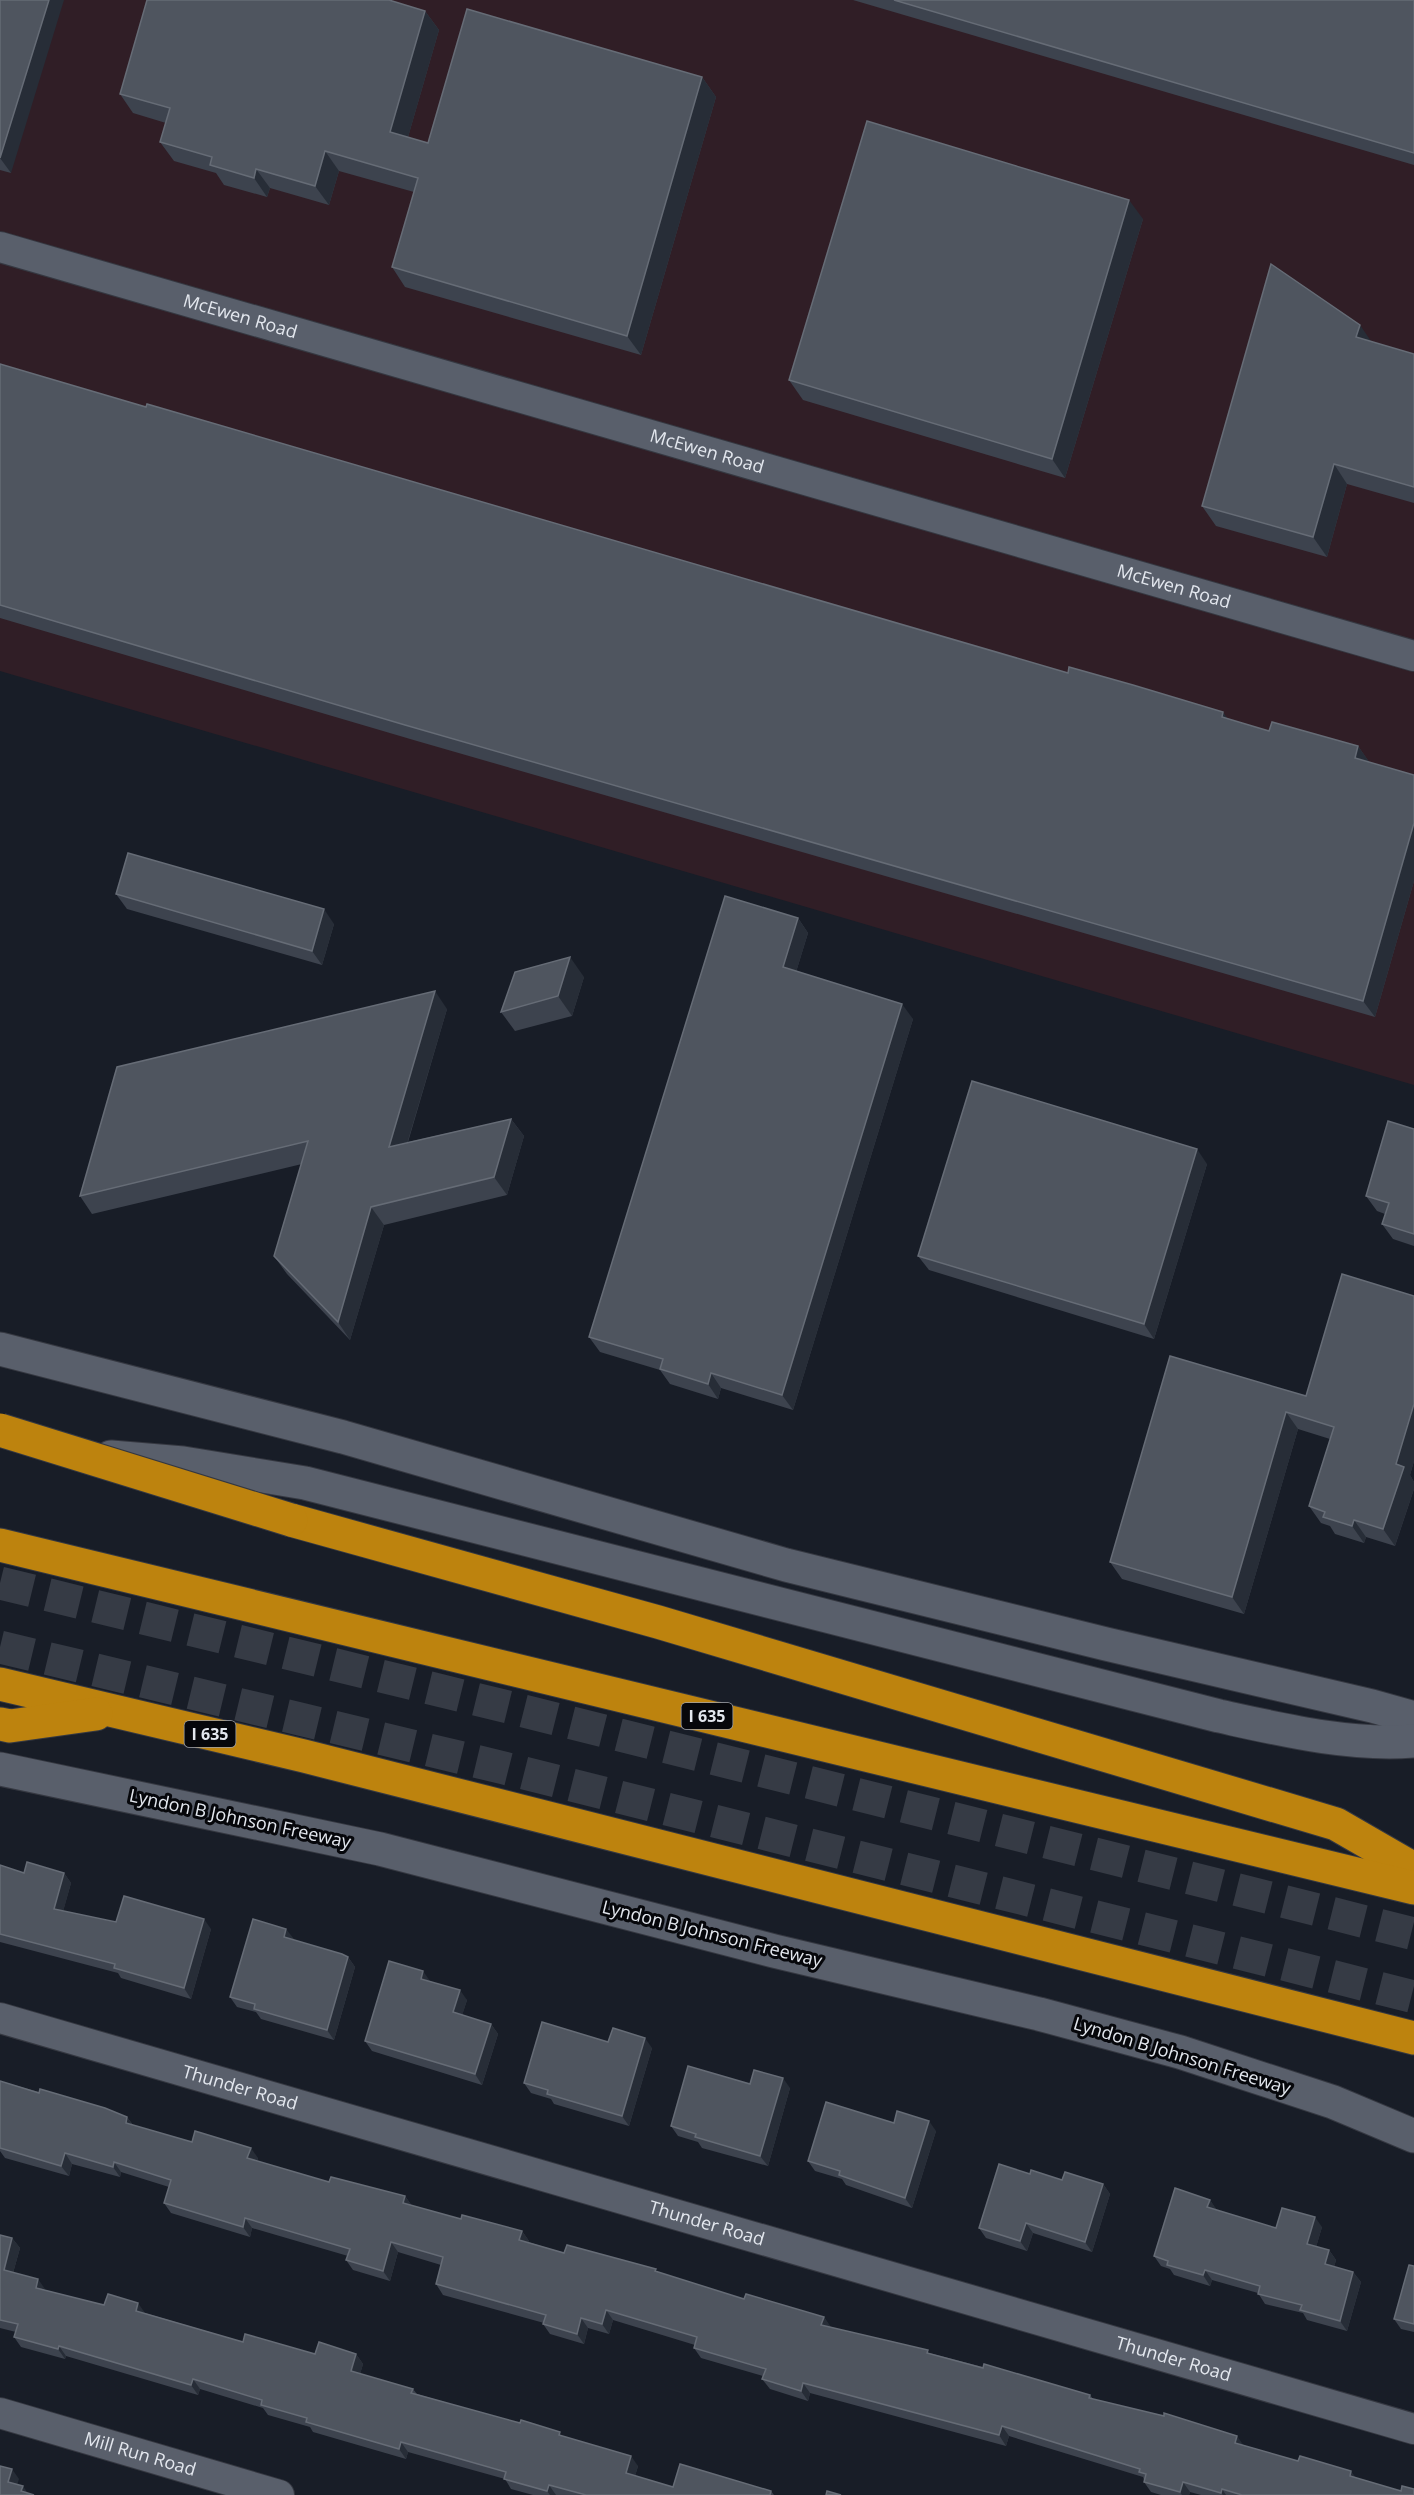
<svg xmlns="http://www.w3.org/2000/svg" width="1414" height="2495" font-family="'Open Sans',sans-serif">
<rect width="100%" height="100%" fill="#181d27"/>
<polygon fill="#301e26" points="0,0 1414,0 1414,1085 0,671"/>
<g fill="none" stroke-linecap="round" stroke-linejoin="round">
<g stroke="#363b45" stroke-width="33" stroke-dasharray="33 16" stroke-linecap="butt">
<polyline points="0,1583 520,1710 1414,1934"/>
<polyline points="0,1647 504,1768 1414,1997"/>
</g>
<g stroke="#353841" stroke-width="32">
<g id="street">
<path id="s1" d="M0 247 1414 656"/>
<path id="s2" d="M0 2018 1414 2429"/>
<path id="s3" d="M0 2413 279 2495"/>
</g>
</g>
<g stroke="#353841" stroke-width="35">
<g id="secondary">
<polyline points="0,1349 343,1437 786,1565 1106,1644 1372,1706 1414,1718"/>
<path d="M111 1457 183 1463 305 1483 1219 1716C1283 1730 1348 1746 1414 1741"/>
<polyline points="0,1769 380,1849 774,1951 1039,2014 1180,2052 1333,2102 1414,2136"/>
</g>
</g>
<g stroke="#353841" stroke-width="35">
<g id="highway">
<polyline points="291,1520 658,1622 1336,1824 1414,1869"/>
<polyline points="0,1545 1414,1888"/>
<polyline points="0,1684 304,1756 1414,2038"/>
<polyline points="0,1724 10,1726 96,1714"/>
</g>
</g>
<use href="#street" stroke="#595f6b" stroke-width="30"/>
<use href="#secondary" stroke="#595f6b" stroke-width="33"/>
<use href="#highway" stroke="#bd830e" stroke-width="33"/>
<g stroke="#353841" stroke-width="35" stroke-linecap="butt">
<polyline id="highway-bridge" points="0,1430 291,1520"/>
</g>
<use href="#highway-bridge" stroke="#bd830e" stroke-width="33"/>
</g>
<g fill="#3d434e">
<polygon points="0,0 11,173 0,170"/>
<polygon points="853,0 1414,0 1414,165"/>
<polygon points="425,11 439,30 408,137 428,143 702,77 716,97 641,355 405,287 392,267 414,192 339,171 329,205 270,188 267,197 224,185 216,173 174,161 160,142 166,123 133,113 120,94"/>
<polygon points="1143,219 1065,478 803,400 789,380"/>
<polygon points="1372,342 1414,354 1414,503 1347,484 1327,557 1216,526 1202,506"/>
<polygon points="0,364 146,407 1269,731 1358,746 1369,762 1414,775 1414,881 1375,1017 417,741 0,618"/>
<polygon points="116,894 334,924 322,965 127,909"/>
<polygon points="798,918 808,933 796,972 913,1019 793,1410 721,1388 718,1399 670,1384 660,1370 600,1352 589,1337"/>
<polygon points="584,977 572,1016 515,1031 501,1012"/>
<polygon points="447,1009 408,1142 511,1119 524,1136 507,1195 384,1225 350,1340 287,1274 274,1256 302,1164 92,1214 80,1196"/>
<polygon points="1414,1129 1414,1246 1393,1239 1382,1224 1385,1214 1377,1211 1366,1196"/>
<polygon points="1207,1164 1154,1339 929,1270 918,1256"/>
<polygon points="1414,1296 1414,1461 1410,1475 1414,1482 1414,1489 1395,1546 1366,1537 1364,1543 1335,1534 1330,1526 1321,1523 1309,1506 1330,1439 1298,1429 1244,1614 1122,1579 1110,1562 1306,1396"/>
<polygon points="0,1865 24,1873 64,1873 71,1883 63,1911 116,1922 211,1929 191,1999 121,1978 118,1973 0,1942"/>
<polygon points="294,1939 293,1940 348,1957 355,1967 334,2040 261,2019 256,2012 237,2007 230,1997"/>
<polygon points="430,1981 467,2000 462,2015 491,2024 498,2034 482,2085 372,2051 365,2041"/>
<polygon points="608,2042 652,2048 629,2126 554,2104 551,2099 531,2093 524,2083"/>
<polygon points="0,2081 127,2117 133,2125 192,2142 258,2158 257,2161 329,2182 405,2196 412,2206 461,2219 522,2231 529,2241 528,2242 564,2253 658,2272 744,2299 824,2317 830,2327 1090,2395 1093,2399 1243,2445 1414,2495 1201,2495 1190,2492 1189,2495 1161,2495 1151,2492 1144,2482 1144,2480 1143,2477 1009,2436 1006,2446 810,2393 808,2401 770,2389 762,2379 763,2376 701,2358 694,2348 695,2345 613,2320 609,2334 588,2328 584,2344 550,2334 543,2324 544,2323 443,2295 436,2284 441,2265 398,2252 390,2281 353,2270 346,2260 348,2256 252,2228 250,2237 171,2213 164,2203 169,2187 121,2172 120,2177 72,2164 69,2176 5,2158 0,2151"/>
<polygon points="750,2084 790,2088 768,2166 702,2148 698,2142 678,2136 671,2126"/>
<polygon points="936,2131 912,2208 846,2185 842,2179 815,2171 808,2161"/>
<polygon points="1030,2174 1062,2180 1103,2184 1110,2194 1092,2252 1033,2233 1027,2251 986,2238 979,2228"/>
<polygon points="1210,2200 1216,2210 1276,2228 1322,2227 1316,2247 1329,2250 1336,2260 1334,2267 1353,2272 1361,2282 1347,2331 1307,2320 1303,2313 1265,2304 1258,2293 1212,2280 1210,2286 1174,2275 1170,2269 1161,2266 1154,2256"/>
<polygon points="0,2235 12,2238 20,2248 13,2273 45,2290 104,2305 145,2313 243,2342 315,2354 356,2354 363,2364 360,2374 413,2389 417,2394 564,2437 638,2466 635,2476 673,2487 771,2491 774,2495 533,2495 511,2489 505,2479 408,2452 406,2459 313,2432 310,2427 268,2415 263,2408 200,2389 198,2395 66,2356 65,2359 21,2347 14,2337 16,2332 0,2328"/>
<polygon points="1414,2266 1414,2332 1401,2329 1394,2319"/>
</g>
<g fill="#272d37">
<polygon points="49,0 64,0 11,173 0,158"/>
<polygon points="425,11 439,30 404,151 390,132"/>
<polygon points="702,77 716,97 641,355 627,336"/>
<polygon points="325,151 339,171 329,205 315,186"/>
<polygon points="256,169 270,188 267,197 254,178"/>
<polygon points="1129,200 1143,219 1065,478 1052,459"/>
<polygon points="1360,325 1373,344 1356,337"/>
<polygon points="1334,464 1347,484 1327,557 1313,537"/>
<polygon points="1223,712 1235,729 1222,717"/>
<polygon points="1358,746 1370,763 1355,758"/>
<polygon points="1414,823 1414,881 1375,1017 1363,1001"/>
<polygon points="324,909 334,924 322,965 312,951"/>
<polygon points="798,918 808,933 793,982 783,967"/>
<polygon points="570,957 584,977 572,1016 558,996"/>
<polygon points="435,991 447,1009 401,1164 389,1147"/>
<polygon points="902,1004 913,1019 793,1410 782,1395"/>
<polygon points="511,1119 524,1136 507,1195 494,1177"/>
<polygon points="1197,1149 1207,1164 1154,1339 1144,1324"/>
<polygon points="371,1207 384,1225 350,1340 338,1322"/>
<polygon points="711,1373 721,1388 718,1399 708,1384"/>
<polygon points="1414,1404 1414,1461 1410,1475 1414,1482 1414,1489 1395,1546 1383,1529 1396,1464"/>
<polygon points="1286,1412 1298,1429 1244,1614 1232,1597"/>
<polygon points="1354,1520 1366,1537 1364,1543 1352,1526"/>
<polygon points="64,1873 71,1883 61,1919 54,1909"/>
<polygon points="204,1919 211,1929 191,1999 184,1988"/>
<polygon points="286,1929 294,1939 291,1947 284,1937"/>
<polygon points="348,1957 355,1967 334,2040 327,2030"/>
<polygon points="423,1971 430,1981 421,1979"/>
<polygon points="460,1990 467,2000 460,2022 453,2012"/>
<polygon points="491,2024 498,2034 482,2085 475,2074"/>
<polygon points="645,2038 652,2048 629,2126 622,2116"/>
<polygon points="783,2078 790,2088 768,2166 760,2156"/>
<polygon points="127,2117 134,2127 126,2123"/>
<polygon points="929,2121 936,2131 912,2208 905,2198"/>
<polygon points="251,2148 258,2158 254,2168 247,2158"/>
<polygon points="65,2153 72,2164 69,2176 61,2166"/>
<polygon points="114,2162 121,2172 120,2177 113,2167"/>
<polygon points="1103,2184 1110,2194 1092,2252 1085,2242"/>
<polygon points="405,2196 412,2206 403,2203"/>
<polygon points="1210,2200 1217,2210 1207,2207"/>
<polygon points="1315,2217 1322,2227 1314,2254 1307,2244"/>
<polygon points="245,2218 252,2228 250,2237 243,2227"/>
<polygon points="1026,2223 1033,2233 1027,2251 1020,2241"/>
<polygon points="522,2231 529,2241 526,2250 519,2240"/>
<polygon points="12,2238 20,2248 11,2280 4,2270"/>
<polygon points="391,2242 398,2252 390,2281 383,2271"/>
<polygon points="1329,2250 1336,2260 1332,2274 1325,2264"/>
<polygon points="1205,2270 1212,2280 1210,2286 1203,2275"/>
<polygon points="1353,2272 1361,2282 1347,2331 1340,2321"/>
<polygon points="38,2279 45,2289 36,2288"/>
<polygon points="138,2303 145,2313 136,2311"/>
<polygon points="606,2310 613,2320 609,2334 602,2324"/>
<polygon points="824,2317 831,2327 821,2325"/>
<polygon points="581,2318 588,2328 584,2344 577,2334"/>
<polygon points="59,2346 66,2356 65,2359 58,2349"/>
<polygon points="356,2354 363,2364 358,2381 351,2371"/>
<polygon points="193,2379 200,2389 198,2395 191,2385"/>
<polygon points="803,2383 810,2393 808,2401 801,2391"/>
<polygon points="1002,2426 1009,2436 1006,2446 999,2435"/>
<polygon points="1237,2436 1244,2446 1235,2443"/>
<polygon points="401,2442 408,2452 406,2459 399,2449"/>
<polygon points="631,2456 638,2466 633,2483 626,2473"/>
<polygon points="12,2469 19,2479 15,2492 8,2482"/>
<polygon points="1351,2471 1358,2481 1350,2476"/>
<polygon points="1183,2482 1190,2492 1189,2495 1182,2495 1180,2492"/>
<polygon points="549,2485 556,2495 550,2495 547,2491"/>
<polygon points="23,2486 29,2495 21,2491"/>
<polygon points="1222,2489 1226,2495 1223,2495 1221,2493"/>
</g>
<g fill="#4f555f" stroke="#666c76" stroke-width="1.5">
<polygon points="0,0 49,0 0,158"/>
<polygon points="147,0 389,0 425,11 390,132 428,143 467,9 702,77 627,336 392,267 418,178 325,151 315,186 256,169 254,178 210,165 212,157 160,142 170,108 120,94"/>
<polygon points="894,0 1414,0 1414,153"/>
<polygon points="867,121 1129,200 1052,459 789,380"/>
<polygon points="1271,264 1360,325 1356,337 1414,354 1414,487 1334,464 1313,537 1202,506"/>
<polygon points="0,364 146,407 147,404 1068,673 1069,667 1133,685 1223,712 1222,717 1269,731 1272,722 1358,746 1355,758 1414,775 1414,823 1363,1001 405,725 0,605"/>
<polygon points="128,853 324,909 312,951 116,894"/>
<polygon points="725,896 798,918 783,967 902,1004 782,1395 711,1373 708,1384 660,1369 663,1359 589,1337"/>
<polygon points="570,957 558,996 501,1012 515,972"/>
<polygon points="435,991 389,1147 511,1119 494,1177 371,1207 338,1322 274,1256 308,1141 80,1196 117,1067"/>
<polygon points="972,1081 1197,1149 1144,1324 918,1256"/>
<polygon points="1388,1121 1414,1129 1414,1234 1382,1224 1389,1203 1366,1196"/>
<polygon points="1342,1274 1414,1296 1414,1404 1396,1464 1404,1467 1383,1529 1354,1520 1352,1526 1323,1517 1325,1512 1309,1506 1334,1427 1286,1412 1232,1597 1110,1562 1170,1356 1306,1396"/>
<polygon points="27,1862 64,1873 54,1909 116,1922 124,1896 204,1919 184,1988 114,1968 115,1964 0,1934 0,1865 24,1873"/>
<polygon points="253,1919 286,1929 284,1937 342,1954 348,1957 327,2030 254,2009 255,2004 230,1997"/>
<polygon points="389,1961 423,1971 421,1979 460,1990 453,2012 491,2024 475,2074 365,2041"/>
<polygon points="542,2022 608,2042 613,2028 645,2038 622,2116 547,2094 548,2090 524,2083"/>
<polygon points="688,2066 750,2084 754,2070 783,2078 760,2156 695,2137 696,2134 671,2126"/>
<polygon points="0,2081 39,2093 40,2089 105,2108 127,2117 126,2123 192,2142 195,2131 251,2148 247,2158 329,2182 331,2177 405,2196 403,2203 461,2219 462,2215 522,2231 519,2240 564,2253 567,2245 656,2269 655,2271 744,2299 746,2294 824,2317 821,2325 928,2350 927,2353 983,2368 984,2364 1090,2395 1089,2398 1164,2416 1164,2413 1237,2436 1235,2443 1298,2461 1300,2456 1351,2471 1350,2476 1401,2491 1402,2486 1414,2489 1414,2495 1242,2495 1222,2489 1221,2493 1183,2482 1180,2492 1144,2482 1146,2474 1139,2472 1140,2469 1002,2426 999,2435 803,2383 801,2391 762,2379 766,2369 694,2348 697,2337 606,2310 602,2324 581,2318 577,2334 543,2324 546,2315 436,2284 443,2257 391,2242 383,2271 346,2260 350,2249 245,2218 243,2227 164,2203 171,2180 114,2162 113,2167 65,2153 61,2166 0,2148"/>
<polygon points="826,2102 894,2123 897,2111 929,2121 905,2198 839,2175 840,2171 808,2161"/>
<polygon points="999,2164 1030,2174 1031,2170 1062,2180 1065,2172 1103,2184 1085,2242 1026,2223 1020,2241 979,2228"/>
<polygon points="1175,2188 1210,2200 1207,2207 1276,2228 1282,2208 1315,2217 1307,2244 1329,2250 1325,2264 1353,2272 1340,2321 1300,2310 1302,2305 1258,2294 1260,2286 1205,2270 1203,2275 1167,2265 1168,2261 1154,2256"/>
<polygon points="0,2235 12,2238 4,2270 38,2279 36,2288 104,2305 108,2294 138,2303 136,2311 243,2342 245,2334 315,2354 319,2342 356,2354 351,2371 413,2389 411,2393 520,2423 521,2420 560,2432 559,2435 631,2456 626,2473 673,2487 680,2464 771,2491 770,2495 586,2495 549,2485 547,2491 504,2479 506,2472 401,2442 399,2449 306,2422 307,2418 261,2405 262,2400 193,2379 191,2385 59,2346 58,2349 14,2337 18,2324 0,2320"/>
<polygon points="1409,2265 1414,2266 1414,2324 1394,2319"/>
<polygon points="0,2466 12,2469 8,2482 23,2486 21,2491 34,2495 0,2495"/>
<polygon points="827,2491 841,2495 826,2495"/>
</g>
<g text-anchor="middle" stroke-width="6" stroke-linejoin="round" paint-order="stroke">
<g fill="#06070b" stroke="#a1a4aa" stroke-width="1.5">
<rect x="681.5" y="1703" width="51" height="26" rx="4.5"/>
<rect x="184.5" y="1721" width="51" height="26" rx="4.5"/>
</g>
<g font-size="16" font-weight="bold" fill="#e3e7ee">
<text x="707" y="1722">I 635</text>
<text x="210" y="1740">I 635</text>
</g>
<g font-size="18" fill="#e3e7ee" stroke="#06070b">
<text dy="6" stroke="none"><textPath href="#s1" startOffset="250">McEwen Road</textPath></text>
<text dy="6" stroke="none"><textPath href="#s1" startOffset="736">McEwen Road</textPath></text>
<text dy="6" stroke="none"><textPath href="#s1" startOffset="1222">McEwen Road</textPath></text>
<text transform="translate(240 1819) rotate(12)" y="6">Lyndon B Johnson Freeway</text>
<text transform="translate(712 1934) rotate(14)" y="6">Lyndon B Johnson Freeway</text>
<text transform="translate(1182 2056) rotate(17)" y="6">Lyndon B Johnson Freeway</text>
<text dy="6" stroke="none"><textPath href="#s2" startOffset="250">Thunder Road</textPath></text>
<text dy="6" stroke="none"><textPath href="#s2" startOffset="736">Thunder Road</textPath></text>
<text dy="6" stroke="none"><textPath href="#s2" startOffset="1222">Thunder Road</textPath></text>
<text dy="6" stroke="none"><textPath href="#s3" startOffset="146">Mill Run Road</textPath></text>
</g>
</g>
</svg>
